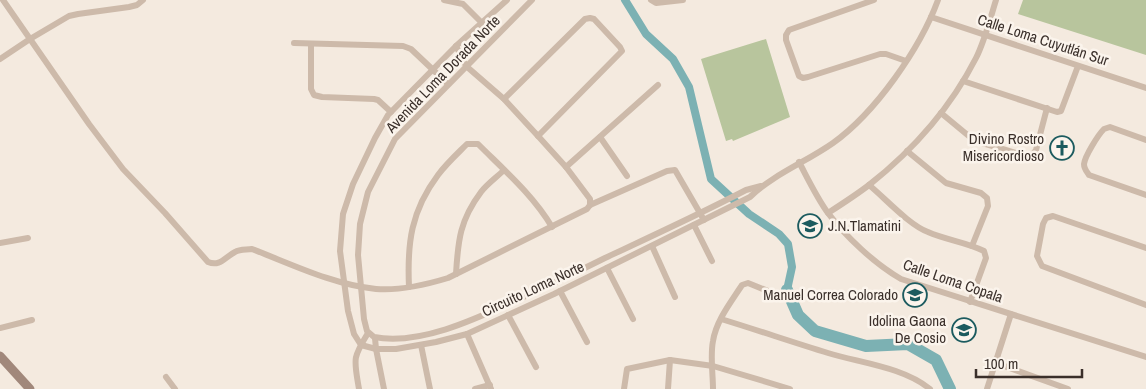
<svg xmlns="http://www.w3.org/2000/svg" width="1146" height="389" font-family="'Archivo Narrow',sans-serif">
<rect width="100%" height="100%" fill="#f4eadf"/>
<g fill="#b8c59d">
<polygon points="1023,0 1146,0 1146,55 1018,14"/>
<polygon points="766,39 790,117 733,141 732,139 726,141 701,59"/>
</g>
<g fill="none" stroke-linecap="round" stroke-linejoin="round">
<polyline stroke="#7cb1b3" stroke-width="8" points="625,0 646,34 673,59 689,87 711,179 749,214 779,234 788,244 792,267 787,290"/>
<polyline stroke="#7cb1b3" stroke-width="12" points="787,290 798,315 815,331 866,346 908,344 936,360 950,389"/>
<g stroke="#cdbaaa" stroke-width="6">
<path d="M3 0 89 124 123 169 165 213 208 262C220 267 225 257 235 252 240 249 246 250 252 249 291 264 334 285 376 289 400 291 425 285 448 278L587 209 590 205 667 171 675 170 704 220"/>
<polyline points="444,0 463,4 482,23"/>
<path d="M507 0 456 46 388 115 375 138 353 184 343 214 340 251 348 311 354 334 361 345 376 349H396L436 342 467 334 554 294 750 197C774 174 806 162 833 143 875 113 920 49 938 0"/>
<path d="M532 0 395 139 368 192 360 224 358 255 364 319 367 331 374 337C420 346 478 318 519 299 548 286 577 272 605 258 652 236 700 214 746 190L761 186"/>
<polyline points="651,0 656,3 683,0"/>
<polyline points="874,0 789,30 786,35 786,40 799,76 803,78 808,77 880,54 886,54 906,61"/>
<polyline points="931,17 1146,88"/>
<polyline points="294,43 403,46 411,49 448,84"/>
<polyline points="311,44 311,89 314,95 322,97 374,99 378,100 391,112"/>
<polyline points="456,46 466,66 504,99 538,136 566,167 590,199 590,205"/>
<polyline points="0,59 30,39 69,16 78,14 129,7 137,5 143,0"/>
<polyline points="963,81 1057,112 1061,111 1078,66"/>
<polyline points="504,99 585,19 590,18 594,19 620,47 622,51 538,136"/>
<polyline points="941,113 970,137 979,142 1026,156 1032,155 1036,150 1047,108"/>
<polyline points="600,137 627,176"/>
<path d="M1146 140 1110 127 1104 129C1098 135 1085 156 1084 164 1084 169 1087 172 1089 175L1146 195"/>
<polyline points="907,151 946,183 981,193 987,198 988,206 972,246"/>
<path d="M799 162C808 179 817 198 828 213 846 237 875 264 901 279L1146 357"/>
<polyline points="566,167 658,85"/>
<path d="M869 185C885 198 909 225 928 232 946 240 966 242 984 251L986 258 970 302"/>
<path d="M828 213C842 204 856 195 869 185 912 151 951 107 976 58 985 40 990 19 996 0"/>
<polyline points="694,225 712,261"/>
<polyline points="0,243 28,238"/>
<polyline points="652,246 675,297"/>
<polyline points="1146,248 1053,216 1046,218 1043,224 1037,256 1042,266 1146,305"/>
<polyline points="607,268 633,319"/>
<path d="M456 274C458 240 460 220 481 192 487 184 497 177 504 170"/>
<path d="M409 287C407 243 411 211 438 175 446 164 457 154 467 144H478C504 170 533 195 552 227"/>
<polyline points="560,291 587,342"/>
<polyline points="508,315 536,367"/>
<path d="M721 319C757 330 792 342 828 353 861 363 903 367 930 389"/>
<polyline points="0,328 32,320"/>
<polyline points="467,334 491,389"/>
<polyline points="375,338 376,349 384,389"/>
<polyline points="421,345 430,389"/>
<polyline points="996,363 1068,389"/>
<polyline points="166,377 175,389"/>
<path d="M359 389C354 359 352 359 368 333"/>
<polyline points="475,389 490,385"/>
<polyline points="624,389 627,369 670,360 713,366 790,389"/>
<polyline points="668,389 670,360"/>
<path d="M713 389C713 374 710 356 713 341 716 321 731 302 742 285L748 283 773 293"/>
<polyline points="987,389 1011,314"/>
</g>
<polyline stroke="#a1887b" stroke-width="9" points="0,356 30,389"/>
</g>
<defs>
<g id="church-ring" transform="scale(1.25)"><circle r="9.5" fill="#fbf4ec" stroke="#1c5b5f" stroke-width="1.5"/><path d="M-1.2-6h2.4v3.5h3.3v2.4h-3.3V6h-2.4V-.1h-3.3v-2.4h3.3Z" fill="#1c5b5f"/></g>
<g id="school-ring" transform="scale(1.25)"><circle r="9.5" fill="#fbf4ec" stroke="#1c5b5f" stroke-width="1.5"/><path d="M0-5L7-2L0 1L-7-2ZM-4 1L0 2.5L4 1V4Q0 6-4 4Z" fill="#1c5b5f"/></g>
</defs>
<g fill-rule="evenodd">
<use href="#church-ring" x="1062" y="148"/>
<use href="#school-ring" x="810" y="226"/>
<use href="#school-ring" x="915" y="295"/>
<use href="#school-ring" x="964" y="330"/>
</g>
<g text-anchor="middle" stroke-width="5" stroke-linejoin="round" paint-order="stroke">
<g font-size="15" fill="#3a2f2a" stroke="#fbf4ec">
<text transform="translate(1043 40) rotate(18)" y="5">Calle Loma Cuyutlán Sur</text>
<text transform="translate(443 74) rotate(-46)" y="5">Avenida Loma Dorada Norte</text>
<text transform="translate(953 281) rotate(19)" y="5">Calle Loma Copala</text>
<text transform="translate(533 289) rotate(-25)" y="5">Circuito Loma Norte</text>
</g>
<g font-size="15" fill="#3a2f2a" stroke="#fbf4ec" text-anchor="end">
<text x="1044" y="144">Divino Rostro<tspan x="1044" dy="17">Misericordioso</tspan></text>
<text x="828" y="231" text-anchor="start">J.N.Tlamatini</text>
<text x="898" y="300">Manuel Correa Colorado</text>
<text x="946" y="326">Idolina Gaona<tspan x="946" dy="17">De Cosio</tspan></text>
</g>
</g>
<path d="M976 369v8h106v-8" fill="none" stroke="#3a2f2a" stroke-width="2.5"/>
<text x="984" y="369" font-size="15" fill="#3a2f2a" stroke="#fbf4ec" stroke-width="4" paint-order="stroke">100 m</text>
</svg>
